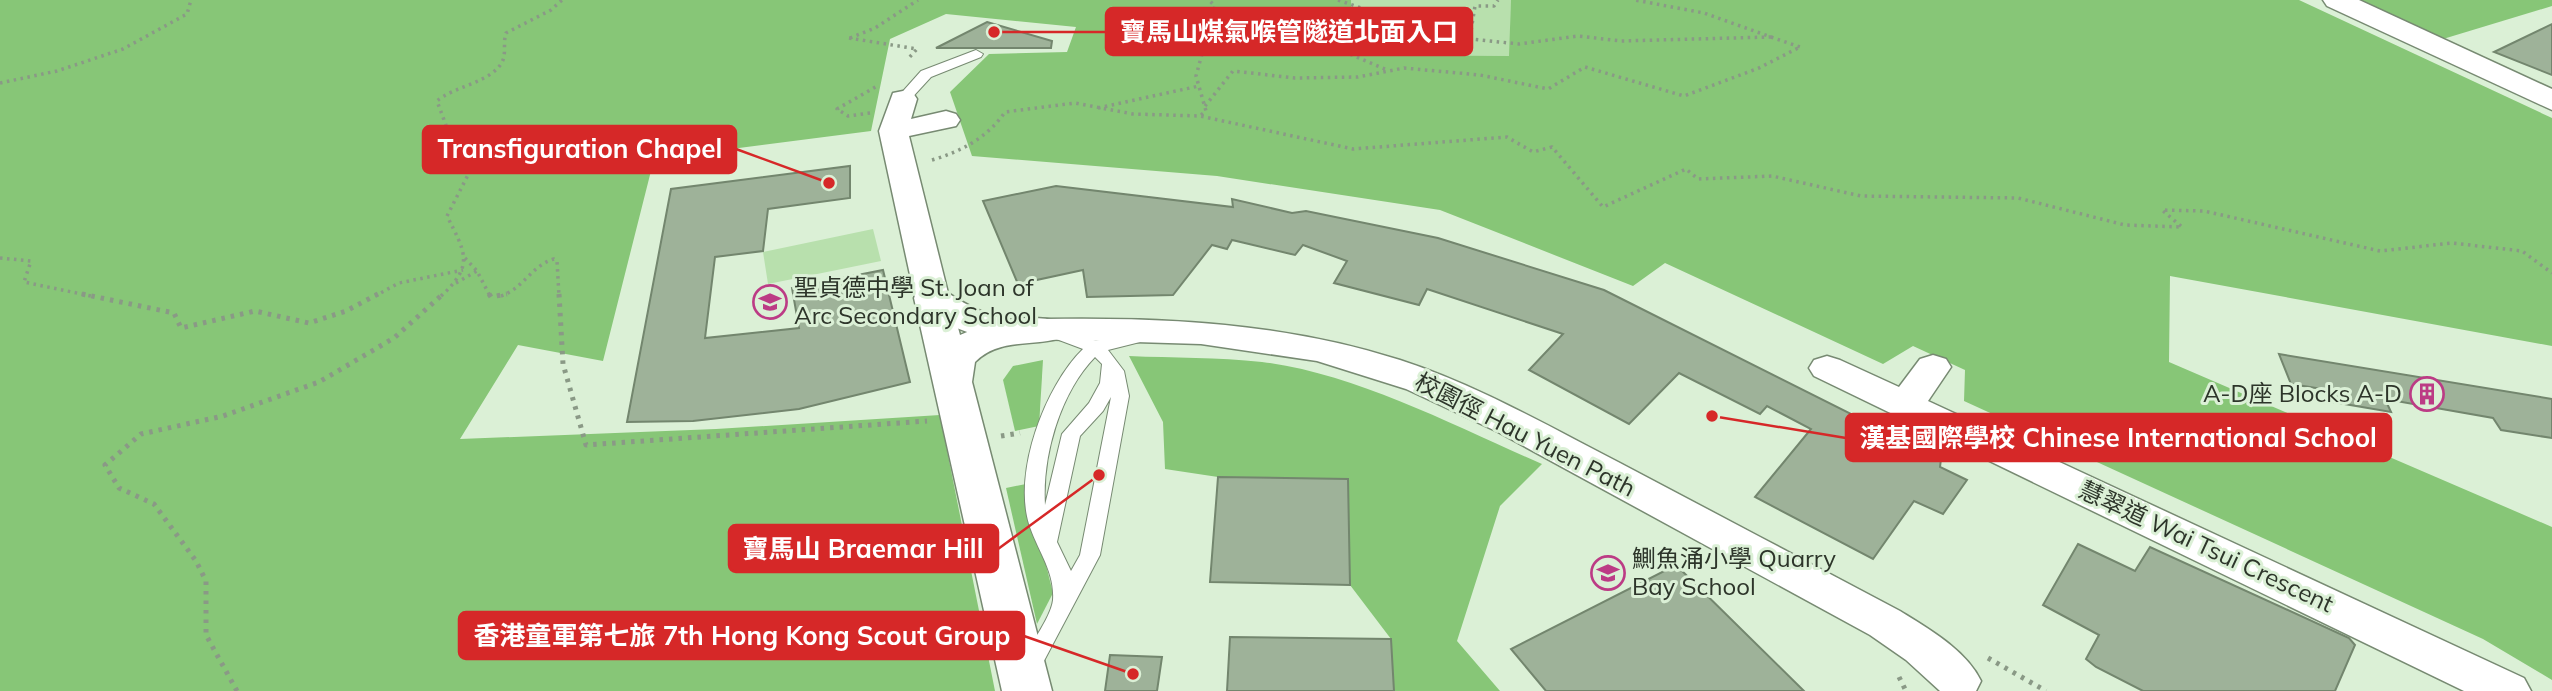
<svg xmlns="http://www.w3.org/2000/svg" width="2552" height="691" font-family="Mulish,'Noto Sans TC',sans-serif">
<rect width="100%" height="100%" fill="#dbf0d6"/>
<g fill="#b8e0ad">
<polygon points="1351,0 1511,0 1510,56 1412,55 1352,39"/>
<polygon points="873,229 881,261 768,284 763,252"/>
</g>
<g fill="#87c677">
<polygon points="0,0 1351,0 1352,39 1412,55 1509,56 1511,0 2299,0 2552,118 2552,346 2170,276 2169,362 2552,527 2552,680 2483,639 1964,401 1965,370 1913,346 1883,364 1665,263 1633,286 1440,210 1217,176 972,156 950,92 989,54 1067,52 1076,27 946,14 890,39 871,131 654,159 603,361 518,345 460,439 716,429 940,415 995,691 0,691"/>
<polygon points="2360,0 2552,0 2552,6 2443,39"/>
<path d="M1129 356C1173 358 1218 357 1262 362 1354 373 1457 427 1542 464L1500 506 1457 641 1500 691H1394L1391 639 1350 585 1348 479 1218 477 1165 469 1163 422Z"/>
<polygon points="1043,360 1039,426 1015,431 1003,380 1013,366"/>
<polygon points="1026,484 1053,593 1037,624 1006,488"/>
</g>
<g fill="#9eb299" stroke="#73866e" stroke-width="2">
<polygon points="987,22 1052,41 1051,48 936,48"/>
<polygon points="2552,24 2552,75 2494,52"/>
<polygon points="850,166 850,198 768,209 763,251 715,257 705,338 799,328 792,288 883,270 910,382 799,409 693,421 627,422 671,189"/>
<polygon points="1056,186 1233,207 1232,199 1292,213 1306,211 1438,238 1604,290 1941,459 1940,467 1967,480 1943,514 1914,501 1873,559 1755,497 1811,429 1767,406 1760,414 1679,373 1629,424 1529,370 1563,334 1427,289 1419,305 1334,283 1347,261 1303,245 1295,255 1232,240 1227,249 1212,245 1173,295 1087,297 1083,270 1018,284 983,201"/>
<polygon points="2279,354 2552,399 2552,438 2501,430 2493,418 2385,399 2391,412 2333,402 2328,390 2291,384"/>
<polygon points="1218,477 1348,479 1350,585 1210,582"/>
<polygon points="2078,544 2135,571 2150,547 2349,638 2355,645 2335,691 2143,691 2096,667 2086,659 2099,635 2043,605"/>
<polygon points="1676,565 1804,691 1546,691 1511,649"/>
<polygon points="1230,637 1391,639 1394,691 1227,691"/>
<polygon points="1110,655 1162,657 1157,691 1105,691"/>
</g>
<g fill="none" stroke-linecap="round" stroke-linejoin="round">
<g stroke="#778a72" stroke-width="2">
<g id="lane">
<polygon points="976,50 983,54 981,57 931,77 908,102 898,102 896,99 921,71"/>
<path d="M1057 327 1096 341 1138 331 1147 337 1144 341 1108 350 1124 371 1129 396 1100 555 1037 674 1029 676 1021 674 1018 667C1027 649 1051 618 1053 600 1055 571 1037 550 1029 524 1013 472 1045 386 1083 349L1051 337 1048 333 1051 329ZM1095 357 1102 364 1100 383 1089 403 1062 434 1045 505C1042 456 1060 393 1095 357ZM1111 397 1080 555 1071 571 1057 542 1080 436 1103 411Z"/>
</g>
</g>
<g stroke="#778a72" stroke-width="3">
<g id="street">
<path d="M903 91 913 93 917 99 911 119 946 111 956 114 960 120 956 126 909 136 948 293C975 311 1012 328 1045 319 1165 317 1285 323 1400 360 1477 385 1548 426 1620 463 1713 512 1807 562 1900 611 1929 629 1966 650 1981 681L1976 691H1940L1906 660 1870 635 1498 432 1406 389 1317 361 1201 344 1037 339C1003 348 935 328 915 298L879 131 893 93Z"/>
<polygon points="1933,355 1946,359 1951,367 1928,401 2524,678 2531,691 2464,691 1814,376 1809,368 1814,360 1827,356 1840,360 1899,387 1920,359"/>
</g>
</g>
<g stroke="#778a72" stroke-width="3">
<g id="secondary">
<polygon points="2323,0 2359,0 2552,89 2552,110 2327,6"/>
<path d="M932 286 945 290 950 298 960 335C989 322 1027 313 1058 321L1064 330 1058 339C1030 346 997 339 975 362L972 382 1052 691H1002L914 298 919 290Z"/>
</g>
</g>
<g stroke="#8a9986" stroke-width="3.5" stroke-dasharray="2.5 4.5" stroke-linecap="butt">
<polyline points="1338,0 1436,34"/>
<polyline points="1470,37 1475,6 1494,6 1498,0"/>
<polyline points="1771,37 1800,47"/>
<polyline points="849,38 917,49 907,60"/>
<polyline points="850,38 875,28 918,0"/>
<polyline points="1385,69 1347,53 1330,39 1361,33 1405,32 1519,44 1578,36 1621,41 1771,37 1704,13 1635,0"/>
<polyline points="0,83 57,71 123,49 187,14 191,0"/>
<polyline points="1205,106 1233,71 1295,78 1358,77 1404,68 1480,75 1548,89 1585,67 1684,96 1759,68 1800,47"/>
<polyline points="1098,108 1199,86"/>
<polyline points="870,113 848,116 837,109 877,86"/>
<polyline points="1201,115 1206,111 1196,76 1215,6 1209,0"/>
<path d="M932 160C962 151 987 138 1005 112L1075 103 1133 114 1200 116 1353 149 1507 137 1533 152 1552 147 1603 207 1686 169 1698 179 1772 176 1861 196 2018 198 2125 225 2182 227 2162 210 2204 211 2380 251 2452 243 2522 251 2552 273"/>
<polyline points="0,258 31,261 24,282 91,296"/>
<polyline points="465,258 477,271 490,296"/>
<polyline points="456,283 477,271"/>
<polyline points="375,296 399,283 463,270"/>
<path d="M441 296C475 265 465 252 447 216L469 173 447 151 444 141 447 128 437 101C454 86 494 82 503 60 506 52 503 42 506 33L551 10 562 0"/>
<path d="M501 296C523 289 532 265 554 259L557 261 559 296"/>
</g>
<g stroke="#8a9986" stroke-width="5" stroke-dasharray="3.5 6" stroke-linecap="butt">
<polyline points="82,294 174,313 181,328 255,311 309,323 346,311 378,294"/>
<polyline points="489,294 491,297 507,294"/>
<polyline points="559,294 563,364 586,445 927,421"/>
<polyline points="1001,436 1020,433"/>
<polyline points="1988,658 2046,691"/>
<polyline points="1899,677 1906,691"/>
<polyline points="237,691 206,635 206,581 196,561 154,504 119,488 105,465 141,434 223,416 319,382 394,338 443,294"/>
</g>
<use href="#lane" fill="#fff" fill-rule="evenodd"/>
<use href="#street" fill="#fff" fill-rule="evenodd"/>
<use href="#secondary" fill="#fff" fill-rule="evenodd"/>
</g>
<defs>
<g id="school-ring" transform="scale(1.75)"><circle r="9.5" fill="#dbf0d6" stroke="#bc3b85" stroke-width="1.5"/><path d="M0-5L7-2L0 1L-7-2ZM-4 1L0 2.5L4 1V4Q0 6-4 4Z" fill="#bc3b85"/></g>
<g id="building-ring" transform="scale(1.75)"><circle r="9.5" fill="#dbf0d6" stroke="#bc3b85" stroke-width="1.5"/><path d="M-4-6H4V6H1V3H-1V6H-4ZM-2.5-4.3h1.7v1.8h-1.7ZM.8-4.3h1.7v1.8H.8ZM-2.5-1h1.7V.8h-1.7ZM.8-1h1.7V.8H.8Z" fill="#bc3b85"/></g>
</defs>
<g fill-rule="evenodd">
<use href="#school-ring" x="770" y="302"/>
<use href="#building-ring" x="2427" y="394"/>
<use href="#school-ring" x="1608" y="573"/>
</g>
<g text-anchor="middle" stroke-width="6" stroke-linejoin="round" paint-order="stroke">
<g font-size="24" fill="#2d352a" stroke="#dbf0d6" text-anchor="start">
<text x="794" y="296">聖貞德中學 St. Joan of<tspan x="794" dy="28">Arc Secondary School</tspan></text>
<text x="2402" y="402" text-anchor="end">A-D座 Blocks A-D</text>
<text x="1632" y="567">鰂魚涌小學 Quarry<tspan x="1632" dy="28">Bay School</tspan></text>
</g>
<g font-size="24" fill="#2d352a" stroke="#dbf0d6">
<text transform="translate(1525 435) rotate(27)" y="8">校園徑 Hau Yuen Path</text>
<text transform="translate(2206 547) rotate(25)" y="8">慧翠道 Wai Tsui Crescent</text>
</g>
</g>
<path fill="none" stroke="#d62828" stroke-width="2.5" d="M994 32L1106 32M829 183L736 149M1712 416L1846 438M1099 475L998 549M1133 674L1024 636"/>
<g fill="#d62828" stroke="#dbf0d6" stroke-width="2.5">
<circle cx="994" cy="32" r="7"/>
<circle cx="829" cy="183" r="7"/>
<circle cx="1712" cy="416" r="7"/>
<circle cx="1099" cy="475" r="7"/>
<circle cx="1133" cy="674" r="7"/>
</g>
<g fill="#d62828" stroke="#d62828" stroke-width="2.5">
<rect x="1106" y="8" width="366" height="47" rx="7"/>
<rect x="423" y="126" width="313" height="47" rx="7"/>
<rect x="1846" y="414" width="545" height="47" rx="7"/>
<rect x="729" y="525" width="269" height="47" rx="7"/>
<rect x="459" y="612" width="565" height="47" rx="7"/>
</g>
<g font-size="26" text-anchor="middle" font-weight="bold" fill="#fff">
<text x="1289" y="41">寶馬山煤氣喉管隧道北面入口</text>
<text x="580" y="158">Transfiguration Chapel</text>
<text x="2118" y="447">漢基國際學校 Chinese International School</text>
<text x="863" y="558">寶馬山 Braemar Hill</text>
<text x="742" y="645">香港童軍第七旅 7th Hong Kong Scout Group</text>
</g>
</svg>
